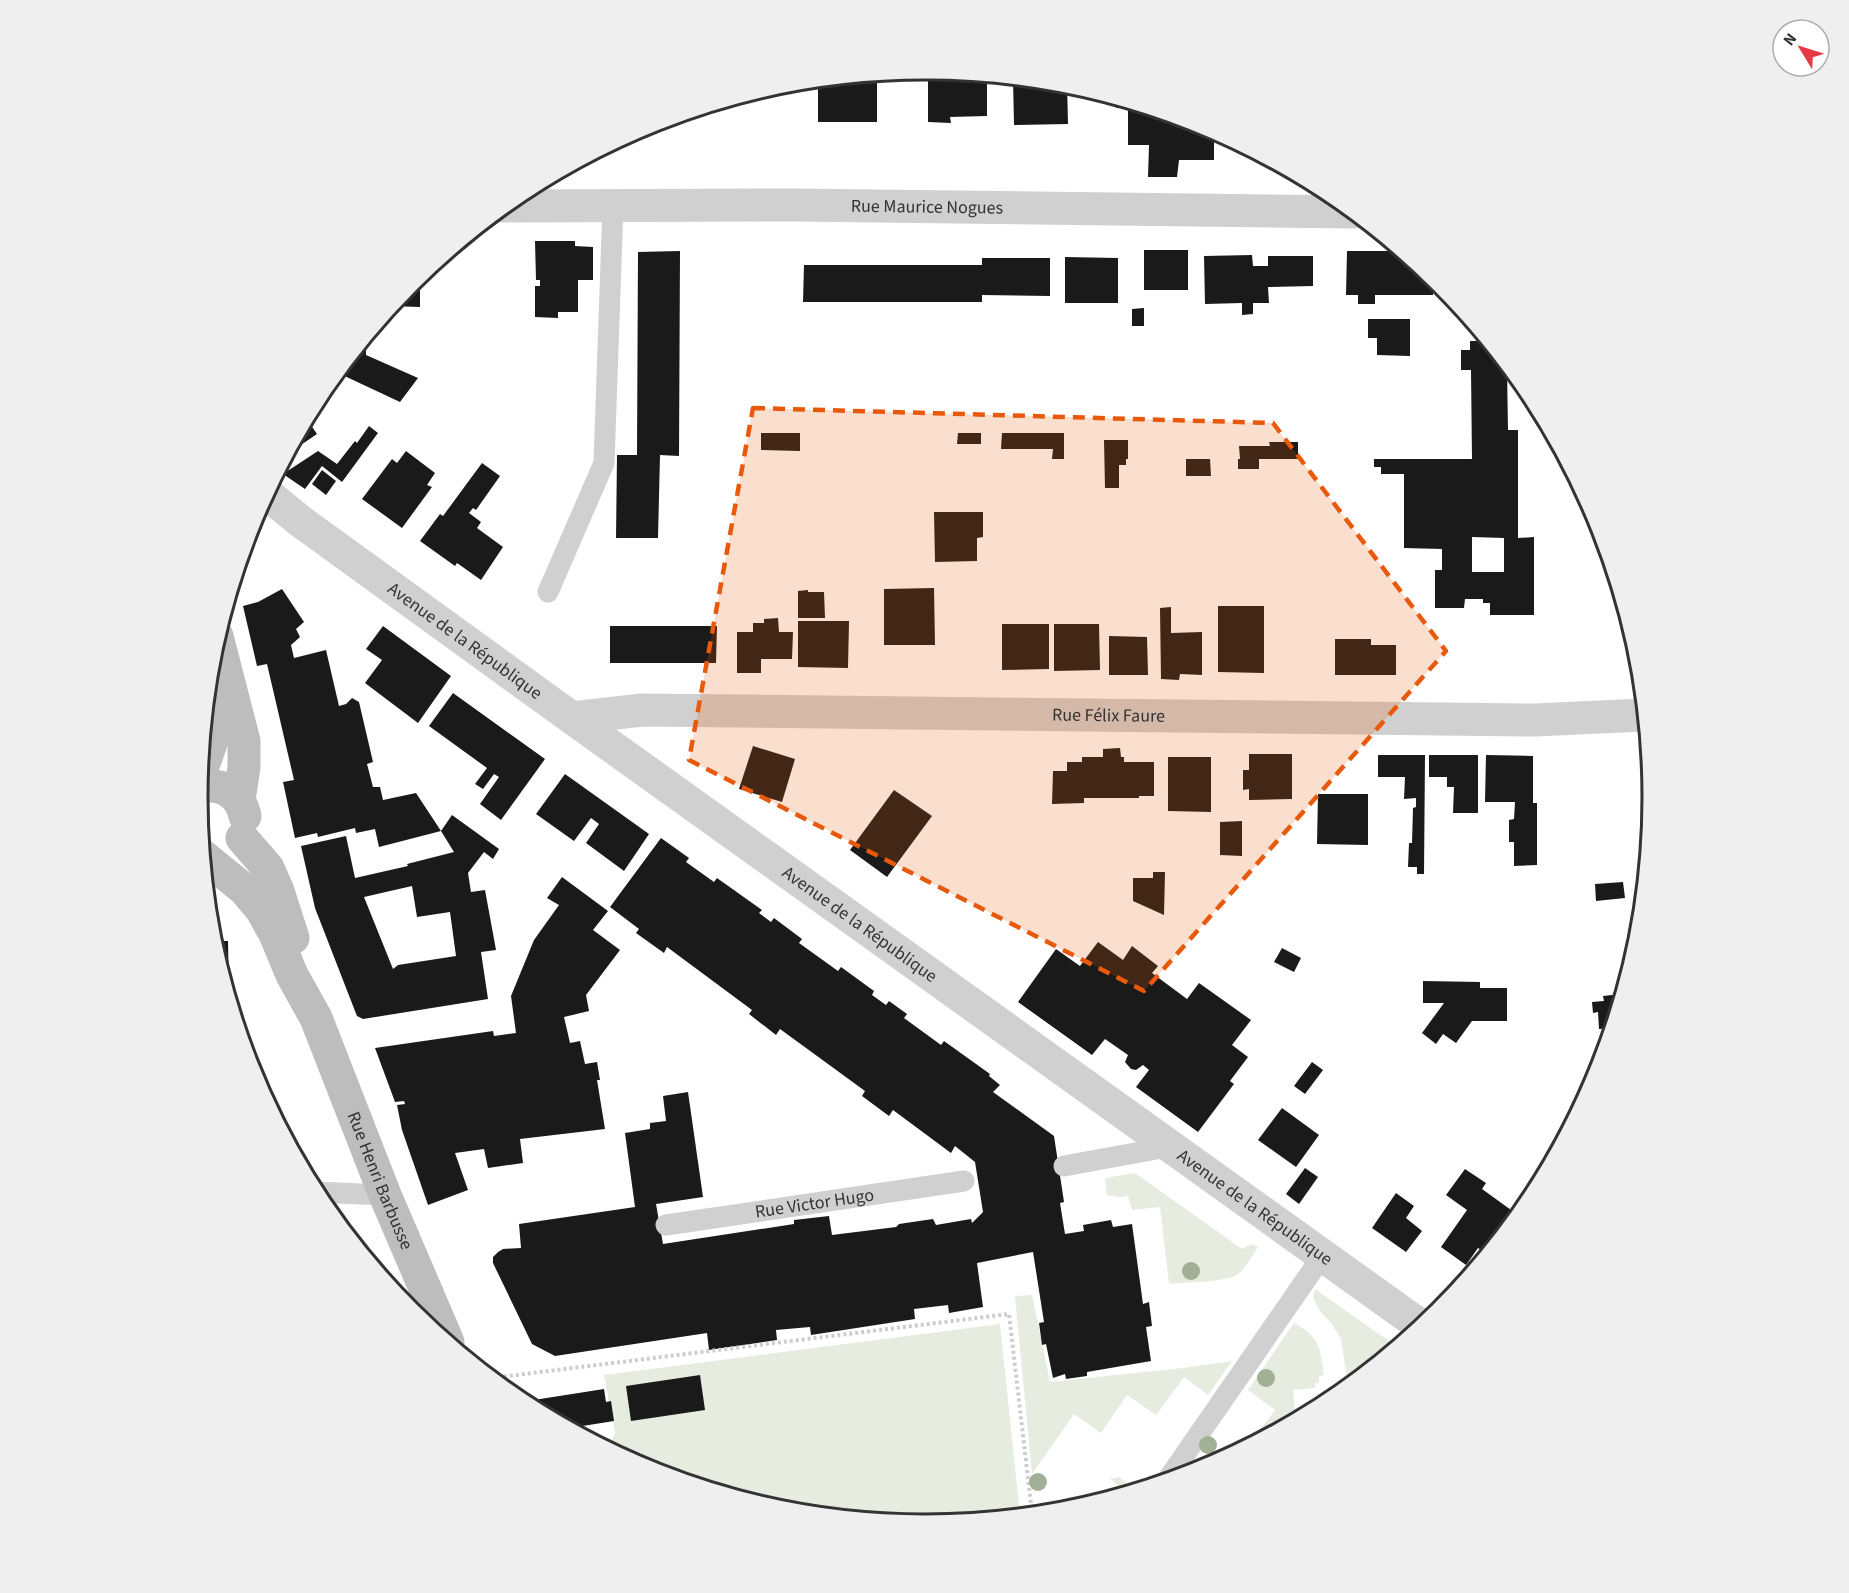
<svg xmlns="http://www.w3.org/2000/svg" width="1849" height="1593" font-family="'Source Sans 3',sans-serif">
<rect width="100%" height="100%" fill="#fff"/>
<g fill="#e6ecdf">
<path d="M1135 1173 1242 1249 1251 1244 1258 1247C1252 1256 1246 1268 1237 1275 1226 1282 1185 1282 1169 1284L1160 1207 1132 1210 1128 1196 1119 1197 1107 1195 1105 1178Z"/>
<polygon points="1315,1289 1396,1346 1348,1385 1341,1339 1332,1324 1319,1310 1313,1297"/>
<polygon points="1032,1295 1050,1382 1183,1368 1232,1361 1208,1395 1184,1377 1156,1415 1127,1395 1101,1433 1074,1414 1032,1474 1015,1296"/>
<path d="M1294 1323C1320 1337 1320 1348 1324 1375L1319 1376V1383H1315V1388L1293 1390 1296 1419 1249 1444 1275 1410 1248 1390Z"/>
<polygon points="1000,1324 1020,1515 924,1524 782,1510 646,1468 608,1448 615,1433 604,1375"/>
<polygon points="1119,1477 1136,1489 1127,1492 1110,1479"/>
</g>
<g fill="#1a1a1a" fill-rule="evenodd">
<polygon points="928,69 987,75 987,116 950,117 951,123 928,122"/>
<polygon points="877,74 877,122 818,122 818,79"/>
<polygon points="1013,78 1067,83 1068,124 1014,125"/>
<polygon points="1116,98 1203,125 1221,134 1221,140 1214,140 1214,160 1179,160 1177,177 1148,177 1149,145 1128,145 1128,108 1116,108"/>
<polygon points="535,241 575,241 575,246 593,247 593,280 578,280 578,312 558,312 558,318 535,317 535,286 540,286 540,280 536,280"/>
<rect x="1144" y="250" width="44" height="40"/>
<polygon points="680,251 679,456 660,455 658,538 616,538 617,455 637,455 638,252"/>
<polygon points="1347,251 1401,251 1433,277 1433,295 1375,295 1375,304 1358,304 1358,295 1346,295"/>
<polygon points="1252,255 1253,266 1268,266 1268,256 1313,256 1313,286 1268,287 1269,303 1253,303 1253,314 1242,315 1242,303 1205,304 1204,256"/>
<polygon points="1065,257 1118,258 1118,303 1065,303"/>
<polygon points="982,258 1050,258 1050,296 982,295 982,302 803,302 804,265 982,265"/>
<polygon points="420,274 420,307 390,306 410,282"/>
<polygon points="1144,308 1144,326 1132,326 1132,309"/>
<polygon points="1368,319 1410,319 1410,356 1377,355 1377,338 1368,338"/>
<polygon points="366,336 366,355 418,378 400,402 336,372"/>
<path d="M1470 341H1488L1511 369H1507L1508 430H1518V538L1534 537V615H1490V603H1483V599H1465L1464 608H1435V570H1442V549L1404 548V474H1381V467H1374V459H1472L1471 370H1461V350H1470ZM1472 537 1504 538V572H1472Z"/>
<polygon points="318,395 325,404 306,418 317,434 286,455"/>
<polygon points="369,426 378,433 342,482 322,466 305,489 283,474 318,451 337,464 355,441 357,443"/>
<polygon points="761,433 800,433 800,451 761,450"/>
<polygon points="958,433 981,433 981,444 957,444"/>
<polygon points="1002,433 1064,433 1064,459 1052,459 1053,449 1001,449"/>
<polygon points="1104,440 1128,440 1128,459 1126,459 1126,465 1119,465 1119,488 1105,488"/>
<polygon points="1269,442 1298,442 1298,459 1259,459 1259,469 1238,469 1238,459 1240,459 1239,446 1270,446"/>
<polygon points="406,451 435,473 427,485 432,487 402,528 362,499 392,459 397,463"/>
<polygon points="1186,459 1210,459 1211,476 1186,476"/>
<polygon points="482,463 500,476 476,510 473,508 469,513 481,522 477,528 503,547 481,580 457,563 455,566 420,541 440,514 443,516"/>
<polygon points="322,470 336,481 326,495 312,484"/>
<polygon points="934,512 983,512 983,537 977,538 977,561 935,562"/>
<polygon points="934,588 935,645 884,645 884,589"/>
<polygon points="282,589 304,622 296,629 300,637 291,645 294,658 326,650 339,706 346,704 352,698 359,702 373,762 367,764 373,787 380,787 383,800 416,793 441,831 379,847 375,829 356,833 355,828 318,837 317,833 295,838 283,782 294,780 267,664 257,666 243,606 258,602"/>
<polygon points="808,590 808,592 824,592 825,618 798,618 798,591"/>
<polygon points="1218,606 1264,606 1264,673 1218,672"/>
<polygon points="1171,607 1171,633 1202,632 1202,675 1180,674 1179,680 1161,679 1160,608"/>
<polygon points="778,618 779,632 793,632 792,659 761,659 761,673 737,673 737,632 753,632 753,623 764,623 764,619"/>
<polygon points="798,621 849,621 848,668 798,667"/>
<polygon points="1002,624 1049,624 1049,669 1002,670"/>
<polygon points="1054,624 1099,624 1100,670 1054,671"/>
<polygon points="383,626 451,676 418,723 365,683 382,660 366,649"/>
<polygon points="610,626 717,626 716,663 610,663"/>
<polygon points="1109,636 1147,637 1148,675 1109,675"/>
<polygon points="1335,639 1371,639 1371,645 1396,645 1396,675 1335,675"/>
<polygon points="453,693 545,759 501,820 480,804 499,777 494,774 483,789 475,784 487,768 429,726"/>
<polygon points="753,746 795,759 782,802 739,789"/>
<polygon points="1120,748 1121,757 1124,757 1124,762 1154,762 1154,796 1139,796 1139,798 1084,798 1084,803 1052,804 1053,771 1067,771 1067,762 1082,762 1082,757 1103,757 1103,749"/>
<polygon points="1249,754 1292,754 1292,799 1249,800 1249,789 1243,790 1243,770 1249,770"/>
<polygon points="1378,755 1425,755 1424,874 1417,874 1417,867 1408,867 1409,843 1412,843 1413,808 1416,807 1416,798 1404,799 1405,777 1378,777"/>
<polygon points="1429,755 1478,755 1478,813 1453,813 1454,787 1447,787 1447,777 1429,777"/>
<polygon points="1486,755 1533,756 1533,803 1537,803 1537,865 1514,866 1514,842 1509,842 1509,820 1514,819 1515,802 1485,802"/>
<polygon points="1168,757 1211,757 1211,812 1168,811"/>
<polygon points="565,774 649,834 624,871 586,843 599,824 591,818 574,841 536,814"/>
<polygon points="894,790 932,816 887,877 850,850"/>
<polygon points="1318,794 1368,794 1368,845 1317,844"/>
<path d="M452 815 499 849 493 859 484 852 468 873 471 892 485 890 496 950 481 952 488 999 363 1019 357 1016 355 1011 315 908 301 846 346 836 355 878 408 866 407 864 454 852 441 831ZM412 886 417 917 450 912 456 956 398 965 393 969 364 897Z"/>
<polygon points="1242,821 1242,856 1220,855 1220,822"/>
<polygon points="661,838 689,858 686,862 714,882 717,878 762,910 759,913 771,922 774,918 802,939 799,943 838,971 841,967 874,991 872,995 886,1005 889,1001 907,1014 904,1018 941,1045 944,1041 990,1074 989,1076 1000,1085 993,1092 1054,1136 1064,1202 1060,1203 1065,1234 1084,1231 1083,1225 1111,1220 1113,1227 1132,1224 1143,1304 1149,1302 1152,1326 1146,1327 1151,1361 1087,1372 1087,1376 1066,1379 1065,1374 1053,1378 1046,1344 1042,1345 1039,1323 1044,1322 1033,1252 977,1263 983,1307 949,1313 948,1305 914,1309 915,1319 811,1335 810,1327 776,1330 777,1340 709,1350 707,1333 555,1356 532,1344 493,1263 493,1257 498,1252 503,1249 521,1248 519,1224 635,1207 625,1133 650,1129 650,1123 666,1121 663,1096 688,1092 703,1197 656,1204 663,1244 794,1224 794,1220 829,1216 832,1235 896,1227 899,1224 933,1219 936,1225 971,1219 972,1223 983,1212 975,1162 955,1146 951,1153 893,1110 889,1116 862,1096 865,1091 780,1029 776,1035 749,1014 752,1010 667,947 664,953 636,933 639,929 610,907"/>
<polygon points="1153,872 1165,872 1164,915 1133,901 1133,878 1153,878"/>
<polygon points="562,877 608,911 593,930 620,950 586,995 589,1011 564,1017 570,1043 580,1041 585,1064 597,1062 600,1080 597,1080 605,1129 520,1139 523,1163 488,1168 484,1149 455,1153 468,1190 428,1205 402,1130 397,1105 405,1104 404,1101 395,1102 375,1048 493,1031 494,1036 516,1033 511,996 534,940 559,905 547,898"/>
<polygon points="1623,882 1625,898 1596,901 1595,884"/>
<polygon points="212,941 228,941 229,996 229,997"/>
<polygon points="1098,942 1123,960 1132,946 1158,966 1152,973 1187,999 1199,983 1251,1020 1232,1045 1248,1057 1230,1081 1234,1084 1198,1132 1136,1087 1149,1070 1143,1065 1136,1070 1131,1069 1125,1062 1128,1055 1105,1039 1092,1055 1018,1002 1056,949 1080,966"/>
<polygon points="1282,948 1301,958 1294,972 1274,962"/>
<polygon points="1423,981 1480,982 1480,988 1507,988 1507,1021 1472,1021 1456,1043 1443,1034 1436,1044 1422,1033 1444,1003 1423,1003"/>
<polygon points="1621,994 1611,1028 1599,1029 1598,1012 1593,1013 1592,1002 1604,1001 1603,996"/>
<polygon points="1312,1062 1323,1070 1305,1094 1294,1086"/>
<polygon points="1282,1108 1319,1135 1296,1167 1258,1140"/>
<polygon points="1305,1168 1318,1177 1299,1204 1286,1194"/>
<polygon points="1465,1169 1486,1183 1482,1189 1518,1215 1486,1253 1478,1248 1466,1265 1441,1247 1467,1210 1446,1195"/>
<polygon points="1396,1193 1414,1206 1406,1218 1422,1231 1406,1252 1372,1228"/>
<polygon points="700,1375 705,1410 631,1421 626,1386"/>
<polygon points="604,1389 606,1402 611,1401 614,1421 570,1428 521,1402"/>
</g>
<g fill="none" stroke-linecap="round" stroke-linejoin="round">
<polyline stroke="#cdcdcd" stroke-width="4" stroke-dasharray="3 3" stroke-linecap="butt" points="492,1378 1009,1314 1032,1513"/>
<g stroke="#d0d0d0" stroke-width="21">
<polyline points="548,592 604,463 613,205"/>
<polyline points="1064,1166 1173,1146"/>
<polyline points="315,1192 385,1195"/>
<path id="s1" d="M666 1225 964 1181"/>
<polyline points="1168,1479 1323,1255"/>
</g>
<g stroke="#d0d0d0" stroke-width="33">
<path id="s2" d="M503 206 795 205 1353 212"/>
<path id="s3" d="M266 493 300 521 572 718 1421 1326"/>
<path id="s4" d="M572 718 642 710 1535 720 1644 715"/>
</g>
<g stroke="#bdbdbd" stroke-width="33">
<polyline points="217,636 244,741 244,767 239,800"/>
<path d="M199 774C213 745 220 714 223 682"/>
<path d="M198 788C220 781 240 793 245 816"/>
<polyline points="242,838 268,868 278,891 293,938"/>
<path id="s5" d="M203 856 245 890 261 909 275 934 292 975 316 1018 385 1195 448 1342"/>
</g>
</g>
<g fill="#a2b095">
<circle cx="1191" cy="1271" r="9"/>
<circle cx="1266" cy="1378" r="9"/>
<circle cx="1208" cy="1445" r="9"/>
<circle cx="1038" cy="1482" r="9"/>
</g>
<path fill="#e8590c" fill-opacity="0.2" stroke="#e8590c" stroke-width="4.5" stroke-dasharray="12 8" stroke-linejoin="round" d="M753 408 1273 423 1446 651 1144 991 689 760Z"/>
<g text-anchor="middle" stroke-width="6" stroke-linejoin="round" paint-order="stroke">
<g font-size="18" fill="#333" stroke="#fff">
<text dy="6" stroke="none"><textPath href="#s2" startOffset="424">Rue Maurice Nogues</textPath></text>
<text dy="6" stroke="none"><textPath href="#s3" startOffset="248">Avenue de la République</textPath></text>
<text dy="6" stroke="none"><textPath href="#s4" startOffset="537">Rue Félix Faure</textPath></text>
<text dy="6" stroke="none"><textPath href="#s3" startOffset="734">Avenue de la République</textPath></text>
<text dy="6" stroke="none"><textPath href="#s5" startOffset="376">Rue Henri Barbusse</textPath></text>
<text dy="6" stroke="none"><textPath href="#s1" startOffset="150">Rue Victor Hugo</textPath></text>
<text dy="6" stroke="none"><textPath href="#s3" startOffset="1220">Avenue de la République</textPath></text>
</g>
</g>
<path d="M0 0H1849V1593H0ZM208 797a717 717 0 1 1 1434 0a717 717 0 1 1-1434 0Z" fill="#efefef" fill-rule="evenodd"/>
<path fill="none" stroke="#333" stroke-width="3" d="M208 797a717 717 0 1 1 1434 0a717 717 0 1 1-1434 0Z"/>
<g transform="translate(1801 48) rotate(308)"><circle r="28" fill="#ffffff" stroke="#adadad" stroke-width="1.5"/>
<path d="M0-4.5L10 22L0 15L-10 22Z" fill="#e63946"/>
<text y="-9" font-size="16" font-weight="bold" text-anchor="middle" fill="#333333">N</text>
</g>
</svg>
